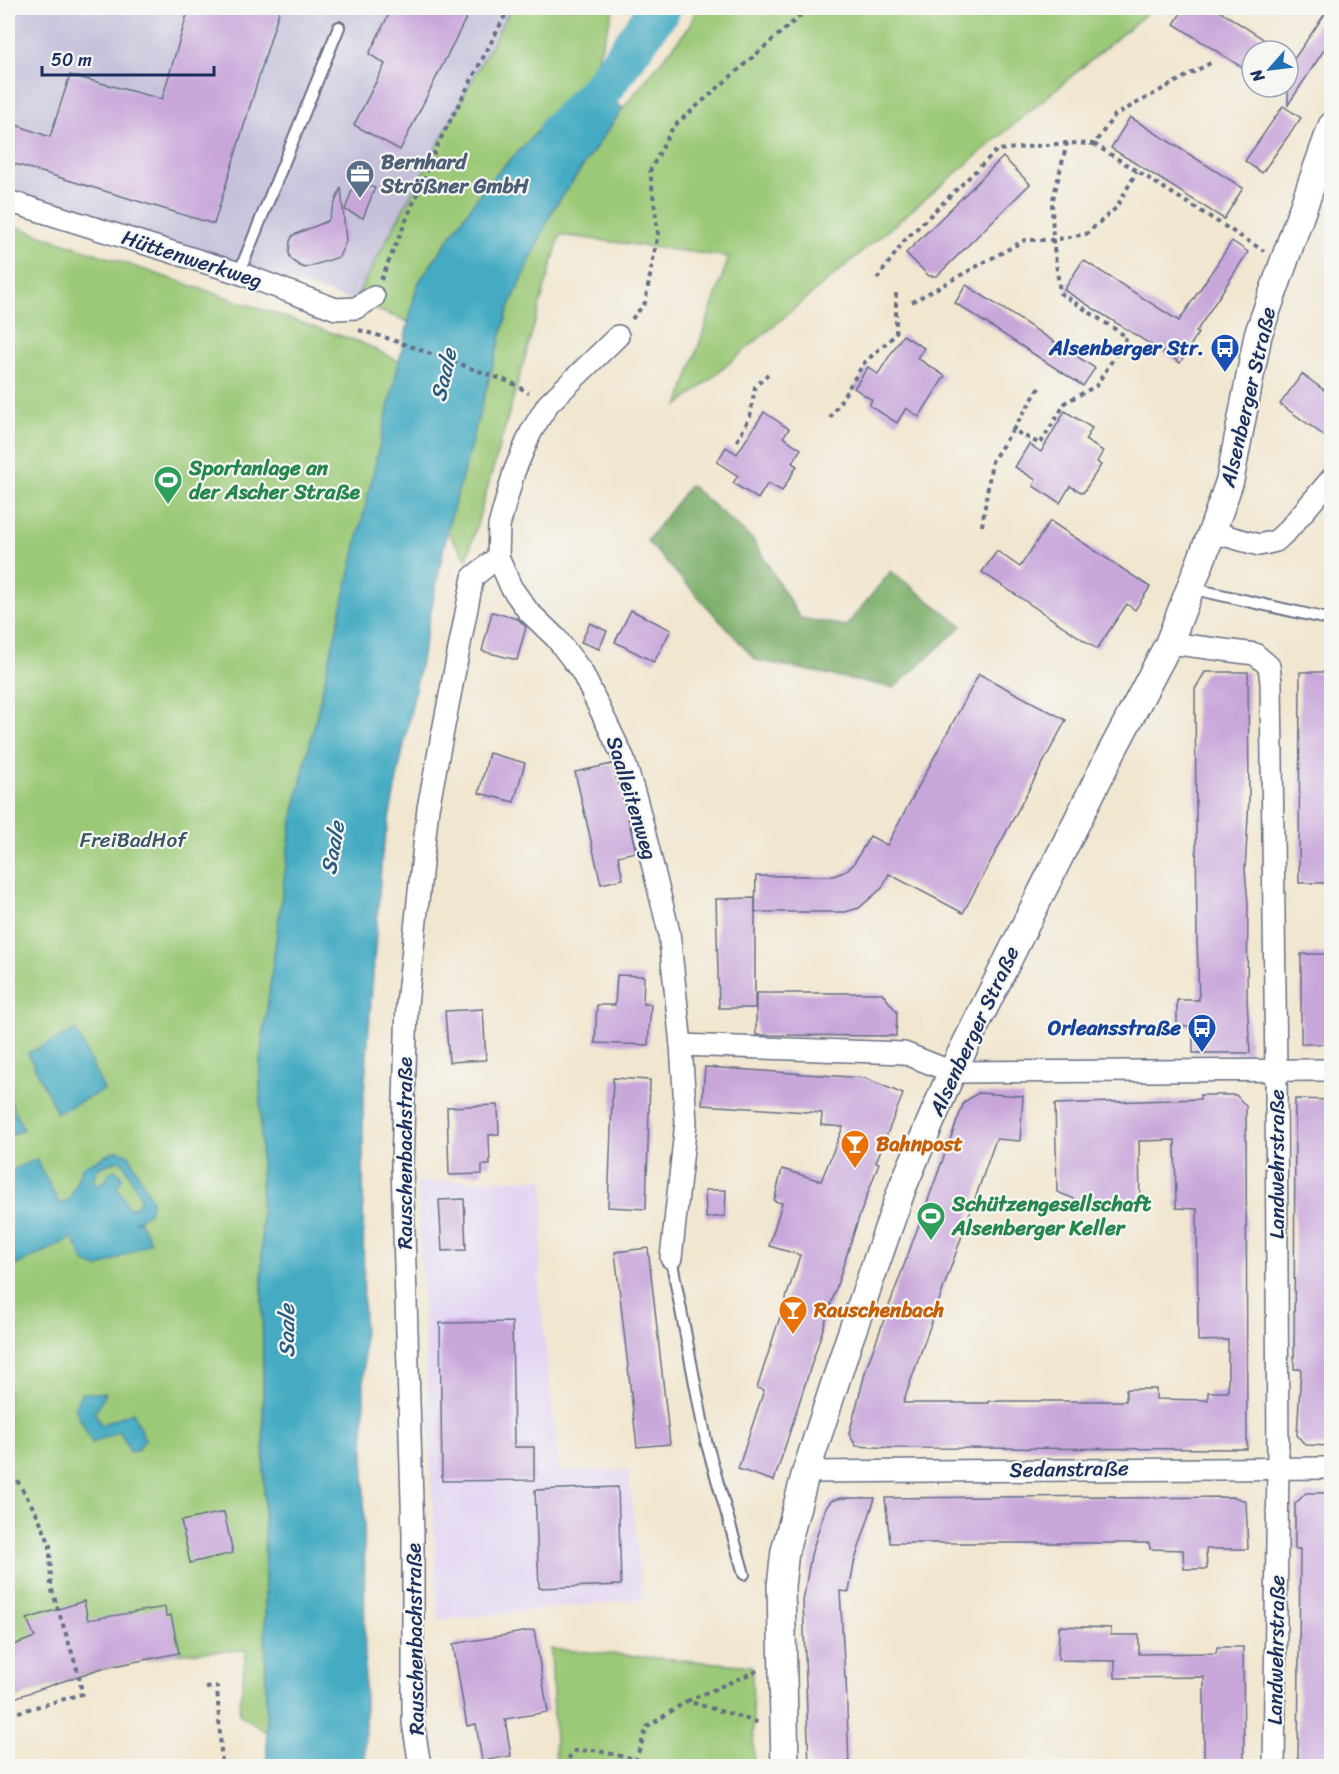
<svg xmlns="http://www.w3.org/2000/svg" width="1339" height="1774" font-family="Sriracha,sans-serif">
<rect width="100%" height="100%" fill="#f6f6f2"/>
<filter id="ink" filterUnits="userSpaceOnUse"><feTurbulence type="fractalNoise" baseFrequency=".0167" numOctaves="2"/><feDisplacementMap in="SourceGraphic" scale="12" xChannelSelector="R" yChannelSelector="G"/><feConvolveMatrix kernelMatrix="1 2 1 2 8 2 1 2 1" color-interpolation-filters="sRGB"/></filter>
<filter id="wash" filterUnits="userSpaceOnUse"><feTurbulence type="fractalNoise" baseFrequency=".008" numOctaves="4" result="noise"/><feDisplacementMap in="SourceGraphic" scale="24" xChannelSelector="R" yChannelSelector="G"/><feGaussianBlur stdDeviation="1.35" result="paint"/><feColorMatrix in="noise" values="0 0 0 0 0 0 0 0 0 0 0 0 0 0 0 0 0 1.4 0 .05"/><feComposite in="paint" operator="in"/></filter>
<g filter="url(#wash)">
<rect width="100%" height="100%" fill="#f1e6cf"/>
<polygon fill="#e2d4f3" points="545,1179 539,1292 560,1472 628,1470 643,1599 438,1620 417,1182"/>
<polygon fill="#c5c0da" points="8,8 511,8 354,301 8,196"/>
<g fill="#9bc977" stroke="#5b7c6a" stroke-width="1.5">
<polygon points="511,8 614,8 592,75 486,185 417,285 409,322 354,301"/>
<polygon points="697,8 1153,8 678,406 729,257 560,235 467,559 447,531 508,310 552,211 623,108 689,27"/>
<polygon points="8,224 362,343 400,362 292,820 260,1061 266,1732 239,1714 246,1650 179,1653 99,1669 8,1700"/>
<polygon points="551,1649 752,1666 754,1766 556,1766"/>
</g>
<polygon fill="#7cad68" stroke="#4c6e63" stroke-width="1.5" points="690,485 753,540 800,618 846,626 891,571 962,626 894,688 756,660 647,541"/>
<g fill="#44abc3" stroke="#306d90" stroke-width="1.5" fill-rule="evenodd">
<polygon points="592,75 600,91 623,108 552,211 508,310 447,531 382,854 363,1108 365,1766 267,1766 260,1061 292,820 417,285 486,185"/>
<polygon points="76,1030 104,1090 57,1113 28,1053"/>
<polygon points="8,1096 23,1129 8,1137"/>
<path d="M117 1150 129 1155 152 1201 148 1214 134 1221 135 1222 139 1220 151 1242 98 1268 85 1263 73 1238 8 1269V1172L36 1159 60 1205 70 1199 82 1167ZM118 1160 123 1162 141 1198 138 1205 129 1209 117 1186 122 1179 120 1173 114 1170 108 1174 107 1180 95 1185 93 1182 97 1169Z"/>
<polygon points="81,1393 105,1393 95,1413 101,1425 133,1412 145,1440 138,1449 130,1452 120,1431 92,1443 75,1408"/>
</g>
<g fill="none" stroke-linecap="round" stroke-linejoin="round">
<polyline stroke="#44abc3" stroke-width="42" points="559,132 600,91 660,8"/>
</g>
<g id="blocks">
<g fill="#c8a6da">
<polygon points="189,8 280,8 214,224 8,162 8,122 50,137 70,75 162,99"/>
<polygon points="392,8 471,8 400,150 354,125 385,64 369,54"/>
<polygon points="1184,8 1215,8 1282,51 1252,51 1252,74 1174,24"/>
<polygon points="1329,8 1332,8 1332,38 1288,105 1288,55 1294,59"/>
<polygon points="1283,106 1301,118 1262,173 1245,161"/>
<polygon points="1130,117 1243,188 1224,219 1111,148"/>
<polygon points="1003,157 1030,184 937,276 929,276 906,253"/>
<polygon points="355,181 375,188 363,218 345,210"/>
<polygon points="341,187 346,241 339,257 305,268 300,266 291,259 289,254 290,241 293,235 328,221"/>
<polygon points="1232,241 1248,252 1196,332 1198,333 1180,363 1064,290 1083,260 1179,321"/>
<polygon points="966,285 1095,368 1083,386 955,303"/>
<polygon points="903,335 924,348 917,358 945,376 919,417 906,408 897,423 869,405 872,400 854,388 868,367 878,374"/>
<polygon points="1302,374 1332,396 1332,441 1280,404"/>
<polygon points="1065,411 1092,428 1085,440 1103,451 1097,462 1101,465 1083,493 1070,486 1060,503 1033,486 1036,480 1015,467 1029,444 1041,452"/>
<polygon points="764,412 789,429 783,437 801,449 792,463 797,466 782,491 768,483 758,499 733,483 738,476 717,462 726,447 737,454"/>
<polygon points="1050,521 1150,587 1135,610 1127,604 1097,649 982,572 997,551 1020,567"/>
<polygon points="631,610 671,630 654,662 615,642"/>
<polygon points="492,612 518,619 526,627 517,660 482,651"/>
<polygon points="590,623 607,631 599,649 581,642"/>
<polygon points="1205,672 1248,672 1249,799 1245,871 1248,903 1247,1000 1250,1053 1193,1053 1193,1026 1177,1026 1177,1000 1199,1000 1197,940 1195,689"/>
<polygon points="1300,672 1332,672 1332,883 1299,883"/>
<polygon points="979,674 1066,720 963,913 889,874 882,888 859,908 845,912 755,912 756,876 833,876 844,872 853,865 870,836 887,845"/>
<polygon points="489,753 525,763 514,802 479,793"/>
<polygon points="612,764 625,805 636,852 618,856 623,879 601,884 575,772"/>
<polygon points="755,898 755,1008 719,1008 716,899"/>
<rect x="1301" y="954" width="31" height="90"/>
<polygon points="617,975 644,976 643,1004 651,1004 648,1045 595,1043 597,1005 615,1005"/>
<polygon points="756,993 882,993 897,1012 896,1036 756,1035"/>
<polygon points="483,1009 486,1060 449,1062 445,1011"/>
<polygon points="705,1067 865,1078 903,1094 876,1162 879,1163 858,1220 774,1481 738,1469 764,1390 757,1388 800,1255 769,1246 782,1203 774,1201 782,1169 821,1181 843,1127 821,1125 822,1113 702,1105"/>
<polygon points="613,1078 650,1080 646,1209 608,1207"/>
<polygon points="978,1093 1023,1096 1020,1141 996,1139 903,1403 989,1403 989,1401 1126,1401 1126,1389 1156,1389 1156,1399 1208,1400 1208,1392 1228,1392 1228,1340 1198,1341 1197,1209 1176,1208 1175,1140 1139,1141 1140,1204 1090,1205 1057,1192 1055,1104 1200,1099 1200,1095 1236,1095 1246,1106 1247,1449 892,1448 856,1446 849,1434 867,1366 964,1102"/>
<polygon points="1295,1099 1332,1100 1332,1446 1305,1445 1297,1435 1301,1369 1294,1369"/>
<polygon points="498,1105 499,1134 489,1135 490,1165 482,1165 482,1174 449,1175 447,1107"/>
<polygon points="705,1190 726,1190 725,1216 706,1218"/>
<polygon points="464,1199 466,1250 442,1251 439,1200"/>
<polygon points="648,1248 670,1444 637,1447 615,1252"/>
<polygon points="512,1322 514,1447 534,1447 534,1480 442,1481 440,1323"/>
<polygon points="618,1487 621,1585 539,1588 535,1490"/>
<polygon points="1306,1493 1332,1493 1332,1767 1298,1767 1300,1549 1295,1549 1295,1504"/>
<polygon points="1115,1496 1115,1498 1234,1497 1246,1501 1248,1549 1206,1549 1207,1569 1184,1569 1183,1550 1150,1549 1149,1543 890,1543 885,1498"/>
<polygon points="841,1498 875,1498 854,1563 849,1592 840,1591 845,1678 846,1678 849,1767 809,1767 803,1601 811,1555 825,1509 831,1501"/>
<polygon points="224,1512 233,1553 190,1563 181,1521"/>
<polygon points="84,1601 88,1620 165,1607 166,1616 171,1615 179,1653 99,1669 8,1700 8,1647 35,1637 27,1619"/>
<polygon points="1059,1626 1111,1628 1111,1635 1139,1635 1139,1654 1216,1653 1217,1647 1243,1647 1244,1767 1204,1767 1204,1677 1115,1678 1115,1661 1058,1660"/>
<polygon points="534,1630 548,1712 505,1719 511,1756 482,1761 476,1724 467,1726 453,1644"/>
</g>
</g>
</g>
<g filter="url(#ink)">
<use href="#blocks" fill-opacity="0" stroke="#666f86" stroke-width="1.5"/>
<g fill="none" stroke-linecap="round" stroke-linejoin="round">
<g stroke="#666f86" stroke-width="14">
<g id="service">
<polyline points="239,273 339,27"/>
<polyline points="1190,588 1332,620"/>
<polyline points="671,1258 706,1441 744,1574"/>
</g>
</g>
<g stroke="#666f86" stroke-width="24">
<g id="minor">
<polyline points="8,201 239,273 336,309 356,308 374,297"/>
<polyline points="618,336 548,404 531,432 514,472 499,526 498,557 511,587 528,611 556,638 582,672 623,757 637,802 669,932 681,1045 686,1122 671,1258"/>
<polyline points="1212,532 1259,545 1276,541 1288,530 1332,478"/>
<polyline points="1169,643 1255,654 1269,666 1271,682 1276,1071 1278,1467 1274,1766"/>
<polyline points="681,1045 904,1053 952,1072 1332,1070"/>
<polyline points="806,1472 1332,1468"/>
<polyline points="420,1766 413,1722 413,1535 402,1165 407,1004 428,808 473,577 498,557"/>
</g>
</g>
<g stroke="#666f86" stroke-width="30">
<polyline id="tertiary" points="785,1766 781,1586 785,1551 806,1472 847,1346 903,1186 952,1072 1111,753 1169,643 1212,532 1230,480 1258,335 1332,126"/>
</g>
<g stroke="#666f86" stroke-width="4" stroke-dasharray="4.5 4.5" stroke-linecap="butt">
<polyline points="1094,144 1264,251"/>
<polyline points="877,279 905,240 997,150 1067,143 1094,144 1115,115 1214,61"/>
<polyline points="381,280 438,144 509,8"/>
<polyline points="912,302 1025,240 1053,240 1052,203 1067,143"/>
<polyline points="632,319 645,303 658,233 650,171 673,127 809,8"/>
<polyline points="359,330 387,338 512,383 529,393"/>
<polyline points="830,418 864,363 896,334 896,291"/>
<polyline points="1013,430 1041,385"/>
<polyline points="737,441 750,417 755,387 768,374"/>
<polyline points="982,526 992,461 1013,430 1040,444 1066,402 1096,386 1127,337 1060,293 1053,240 1086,234 1116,208 1137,171"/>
<polyline points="8,1292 12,1300 8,1302"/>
<polyline points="8,1465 38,1516 50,1545 51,1587 79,1675 82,1694 8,1715"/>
<polyline points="206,1688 217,1687 222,1766"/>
<polyline points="687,1701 759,1670"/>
<polyline points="563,1766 574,1751 593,1750 636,1759"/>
<polyline points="645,1766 636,1759 647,1727 687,1701 760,1723"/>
</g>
<use href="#service" stroke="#fff" stroke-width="10"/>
<use href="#minor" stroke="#fff" stroke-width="21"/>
<use href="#tertiary" stroke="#fff" stroke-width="27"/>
</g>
</g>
<defs>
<g id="office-pin" transform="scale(1.5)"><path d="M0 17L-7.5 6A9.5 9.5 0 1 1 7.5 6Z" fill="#5c6f8a" stroke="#f6f6f2"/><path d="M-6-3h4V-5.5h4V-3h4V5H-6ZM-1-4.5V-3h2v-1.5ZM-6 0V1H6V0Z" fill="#fff"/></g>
<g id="bus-pin" transform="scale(1.5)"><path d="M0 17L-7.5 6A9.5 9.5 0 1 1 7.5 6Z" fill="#1a4fb4" stroke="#f6f6f2"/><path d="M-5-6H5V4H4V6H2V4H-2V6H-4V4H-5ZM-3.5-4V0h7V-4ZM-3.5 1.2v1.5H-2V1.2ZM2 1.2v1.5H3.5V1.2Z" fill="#fff"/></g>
<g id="stadium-pin" transform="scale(1.5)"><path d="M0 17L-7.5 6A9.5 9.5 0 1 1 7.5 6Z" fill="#2e9e5b" stroke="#f6f6f2"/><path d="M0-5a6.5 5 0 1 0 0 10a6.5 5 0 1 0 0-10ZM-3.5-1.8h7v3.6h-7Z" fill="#fff"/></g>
<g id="bar-pin" transform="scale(1.5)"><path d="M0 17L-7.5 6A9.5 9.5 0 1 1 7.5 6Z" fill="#e8710a" stroke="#f6f6f2"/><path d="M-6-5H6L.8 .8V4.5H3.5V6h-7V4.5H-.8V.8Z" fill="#fff"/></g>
</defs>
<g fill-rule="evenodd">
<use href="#office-pin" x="360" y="174"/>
<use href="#bus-pin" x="1225" y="348"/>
<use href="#stadium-pin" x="168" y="480"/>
<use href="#bus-pin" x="1202" y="1028"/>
<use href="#bar-pin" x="855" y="1144"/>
<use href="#stadium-pin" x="931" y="1216"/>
<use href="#bar-pin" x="793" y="1310"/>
</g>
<g text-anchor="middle" stroke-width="4.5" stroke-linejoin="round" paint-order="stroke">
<g font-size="21" font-weight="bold" fill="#4e5e75" stroke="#f6f6f2" text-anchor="start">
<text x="381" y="169">Bernhard<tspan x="381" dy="24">Strößner GmbH</tspan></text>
</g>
<g font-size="21" fill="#1b2f5e" stroke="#f6f6f2">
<text transform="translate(192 259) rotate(18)" y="7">Hüttenwerkweg</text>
<text transform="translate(1248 397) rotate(-77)" y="7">Alsenberger Straße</text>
<text transform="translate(632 798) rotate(73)" y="7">Saalleitenweg</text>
<text transform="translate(974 1031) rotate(-65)" y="7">Alsenberger Straße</text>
<text transform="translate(405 1153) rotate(-90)" y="7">Rauschenbachstraße</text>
<text transform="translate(1277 1164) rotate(-90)" y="7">Landwehrstraße</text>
<text transform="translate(1069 1469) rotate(-1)" y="7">Sedanstraße</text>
<text transform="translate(415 1639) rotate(-91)" y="7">Rauschenbachstraße</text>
<text transform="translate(1276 1650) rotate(-89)" y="7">Landwehrstraße</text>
</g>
<g font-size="21" font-weight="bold" fill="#164399" stroke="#f6f6f2" text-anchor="end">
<text x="1204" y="355">Alsenberger Str.</text>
<text x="1181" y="1035">Orleansstraße</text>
</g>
<g font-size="21" font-weight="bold" fill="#27864d" stroke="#f6f6f2" text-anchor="start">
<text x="189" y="475">Sportanlage an<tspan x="189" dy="24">der Ascher Straße</tspan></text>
<text x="952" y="1211">Schützengesellschaft<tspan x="952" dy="24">Alsenberger Keller</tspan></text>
</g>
<g font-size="21" fill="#3b5664" stroke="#f6f6f2">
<text x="133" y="847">FreiBadHof</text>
</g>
<g font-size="21" font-weight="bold" fill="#c56008" stroke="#f6f6f2" text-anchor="start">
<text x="876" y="1151">Bahnpost</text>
<text x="814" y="1317">Rauschenbach</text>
</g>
<g font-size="22" font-style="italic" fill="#295a81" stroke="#f6f6f2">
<text transform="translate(443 375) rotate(-77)" y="8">Saale</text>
<text transform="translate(332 848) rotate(-80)" y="8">Saale</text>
<text transform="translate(286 1331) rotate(-90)" y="8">Saale</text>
</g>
</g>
<rect width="1339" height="1774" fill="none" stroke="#f6f6f2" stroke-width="30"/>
<g transform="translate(1270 69) rotate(242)"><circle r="28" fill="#f6f6f2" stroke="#9ea6b7" stroke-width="1.5"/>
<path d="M0-4.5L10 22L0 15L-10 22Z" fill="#1f6fb2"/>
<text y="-9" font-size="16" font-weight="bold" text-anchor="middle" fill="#1b2f5e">N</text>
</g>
<path d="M42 66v9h172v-9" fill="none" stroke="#1b2f5e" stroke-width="3"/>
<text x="51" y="66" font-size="18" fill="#1b2f5e" stroke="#f6f6f2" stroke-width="4.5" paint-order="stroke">50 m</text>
</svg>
